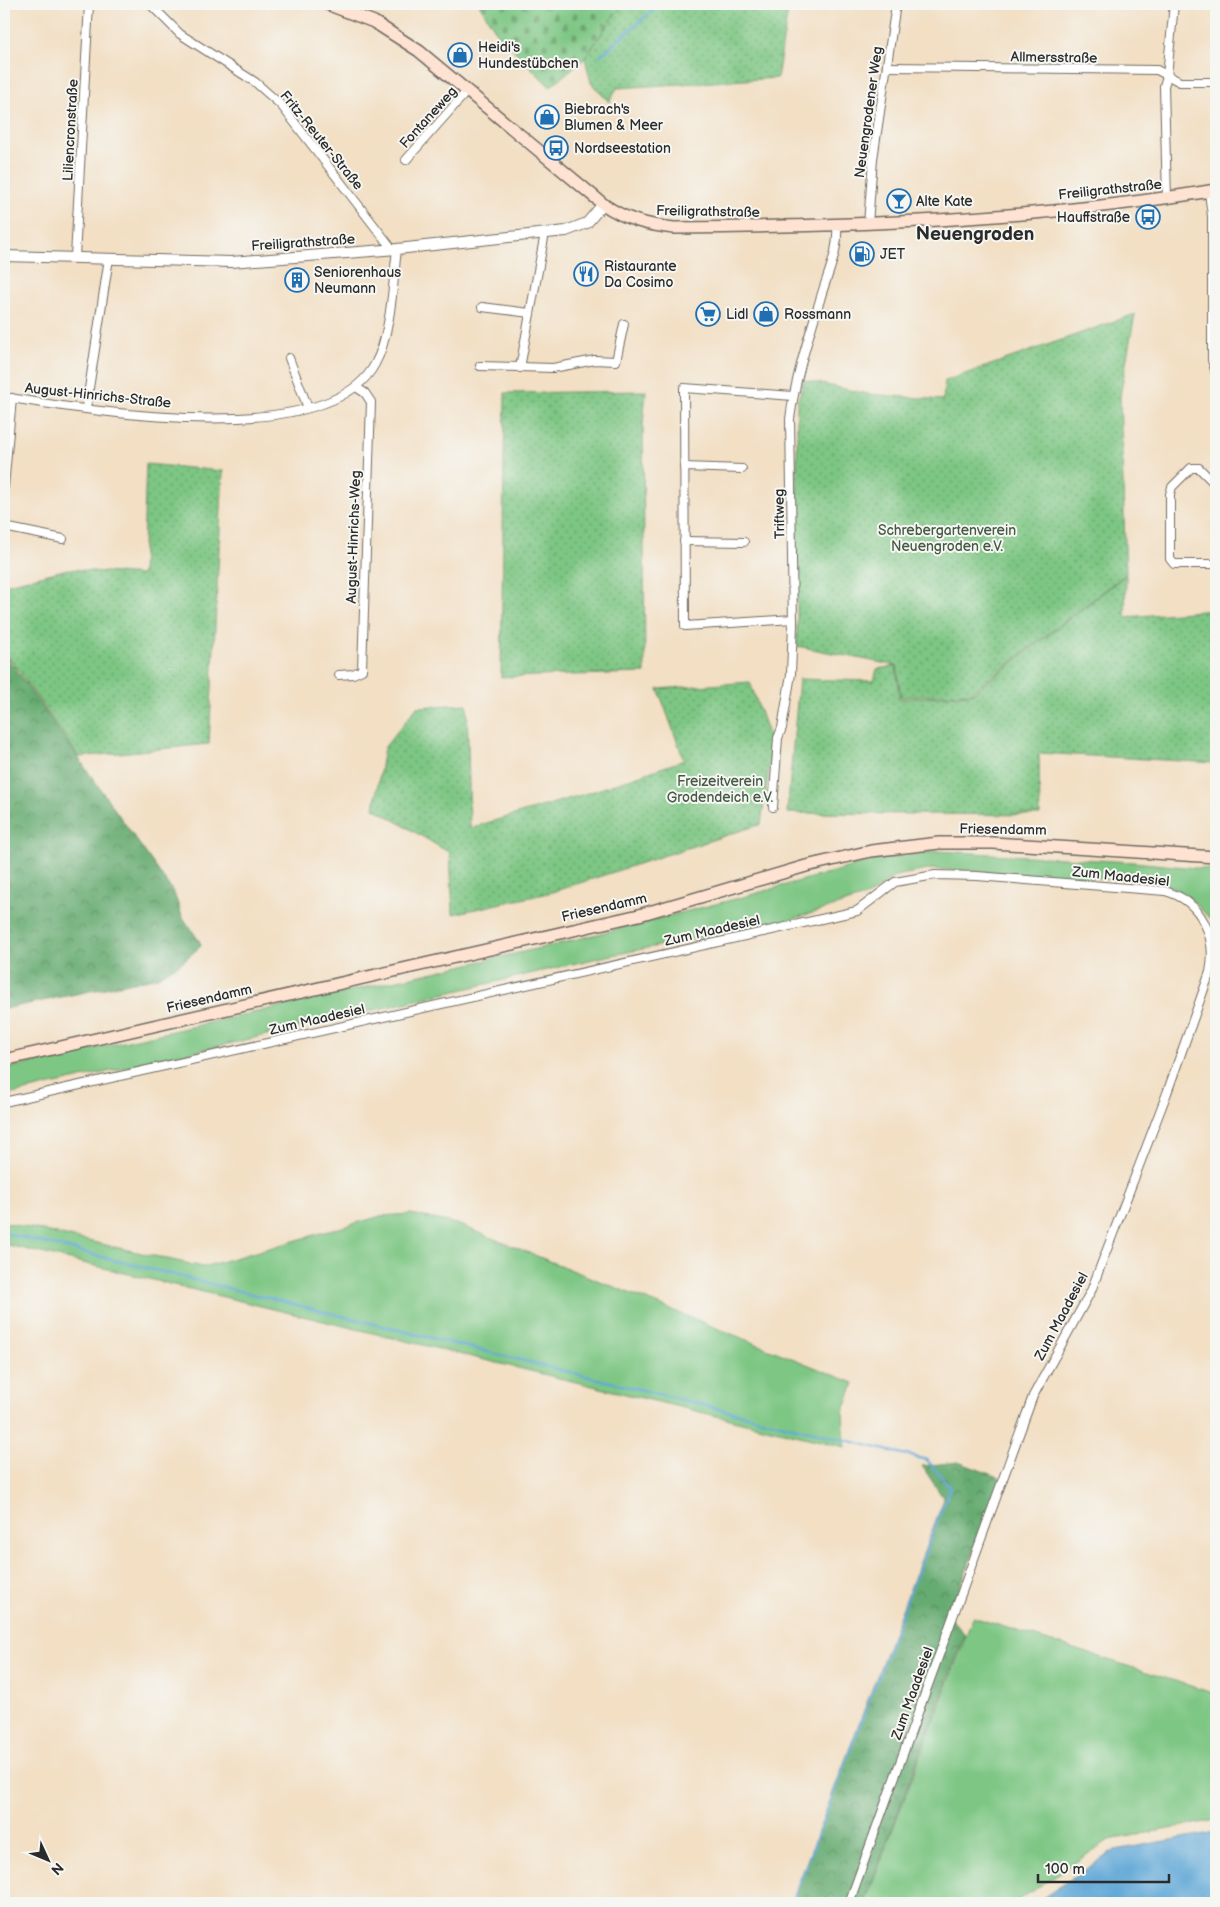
<svg xmlns="http://www.w3.org/2000/svg" width="1220" height="1907" font-family="'Balsamiq Sans',sans-serif">
<defs>
<pattern id="forest-crowns" width="20" height="18" patternUnits="userSpaceOnUse" patternTransform="scale(1.25)"><rect width="20" height="18" fill="#66ab71"/><path d="M2 6a3 3 0 1 1 6 0M12 15a3 3 0 1 1 6 0" fill="none" stroke="#548b5d"/></pattern>
<pattern id="cemetery-stones" width="16" height="16" patternUnits="userSpaceOnUse" patternTransform="scale(1.25)"><rect width="16" height="16" fill="#7dc683"/><path d="M2 7V4a2 2 0 0 1 4 0v3zM10 15v-3a2 2 0 0 1 4 0v3z" fill="#67a16b"/></pattern>
<pattern id="garden-dots" width="8" height="8" patternUnits="userSpaceOnUse" patternTransform="scale(1.25)"><rect width="8" height="8" fill="#7dc683"/><path d="M2 2h.1M6 6h.1" fill="none" stroke="#67a16b" stroke-width="1.8" stroke-linecap="round"/></pattern>
</defs>
<rect width="100%" height="100%" fill="#f6f6f2"/>
<filter id="ink" filterUnits="userSpaceOnUse"><feTurbulence type="fractalNoise" baseFrequency=".02" numOctaves="2"/><feDisplacementMap in="SourceGraphic" scale="10" xChannelSelector="R" yChannelSelector="G"/><feConvolveMatrix kernelMatrix="1 2 1 2 8 2 1 2 1" color-interpolation-filters="sRGB"/></filter>
<filter id="wash" filterUnits="userSpaceOnUse"><feTurbulence type="fractalNoise" baseFrequency=".0096" numOctaves="4" result="noise"/><feDisplacementMap in="SourceGraphic" scale="20" xChannelSelector="R" yChannelSelector="G"/><feGaussianBlur stdDeviation="1.12" result="paint"/><feColorMatrix in="noise" values="0 0 0 0 0 0 0 0 0 0 0 0 0 0 0 0 0 1.4 0 .05"/><feComposite in="paint" operator="in"/></filter>
<g filter="url(#wash)">
<rect width="100%" height="100%" fill="#f2dfc4"/>
<g fill="#7dc683" stroke="#547857">
<polygon points="937,851 1133,862 1216,870 1216,925 1190,898 1163,882 933,869 895,876 868,896 793,919 598,958 4,1096 4,1069 558,944 743,897 875,860"/>
<polygon points="411,1214 457,1224 854,1383 843,1413 845,1447 4,1244 4,1222 203,1267 381,1216"/>
<polygon points="973,1617 1216,1694 1216,1820 1109,1840 1014,1903 865,1903"/>
</g>
<g fill="url(#forest-crowns)" stroke="#486b4e">
<polygon points="4,653 174,893 182,916 200,942 201,946 181,963 158,977 4,1009"/>
<polygon points="958,1462 1001,1478 949,1617 965,1634 864,1903 791,1903 944,1499 922,1466"/>
</g>
<polygon fill="url(#cemetery-stones)" stroke="#547857" points="479,4 629,4 616,13 585,58 550,87 497,33"/>
<g fill="url(#garden-dots)" stroke="#547857">
<polygon points="629,4 789,4 777,78 617,88 609,102 591,83 585,58 616,13"/>
<polygon points="1135,314 1120,396 1126,574 971,693 901,697 897,666 797,646 797,403 804,380 868,394 943,400 945,381"/>
<polygon points="646,391 643,424 645,673 501,677 505,393"/>
<polygon points="146,464 223,471 209,744 79,757 4,650 4,585 68,569 142,575"/>
<polygon points="1126,575 1125,617 1216,610 1216,763 1039,753 1040,815 787,813 799,679 874,681 877,669 896,666 900,699 972,694"/>
<polygon points="750,682 772,746 761,824 549,893 453,914 450,853 374,808 384,748 417,707 467,704 470,828 591,792 684,760 658,689"/>
</g>
<polygon fill="#61a7d7" stroke="#466981" points="1216,1832 1216,1903 1035,1903 1115,1850"/>
<g fill="none" stroke-linecap="round" stroke-linejoin="round">
<g stroke="#61a7d7" stroke-width="2.5">
<polyline points="601,55 660,4"/>
<polyline points="4,1233 927,1460 950,1487 792,1903"/>
</g>
</g>
</g>
<g filter="url(#ink)">
<g fill="none" stroke-linecap="round" stroke-linejoin="round">
<g stroke="#716a61" stroke-width="10">
<g id="minor">
<polyline points="150,4 180,34 255,82 281,105 393,250"/>
<polyline points="888,67 1157,70 1180,82 1216,82"/>
<polyline points="406,160 468,90"/>
<polyline points="1209,192 1212,216 1212,360 1216,373"/>
<polyline points="1167,199 1164,86 1167,76 1174,4"/>
<polyline points="868,224 873,159 896,4"/>
<polyline points="75,257 89,4"/>
<polyline points="482,307 530,313"/>
<polyline points="289,358 308,408"/>
<polyline points="480,366 553,368 595,360 616,361 624,324"/>
<polyline points="520,368 545,233"/>
<path d="M4 397C86 410 328 452 375 364 391 335 393 282 397 249"/>
<polyline points="86,408 109,258"/>
<polyline points="684,467 742,469"/>
<polyline points="1216,485 1199,468 1191,468 1172,487 1170,494 1170,559 1174,564 1216,564"/>
<polyline points="4,487 12,398"/>
<polyline points="4,527 63,539"/>
<polyline points="684,541 744,542"/>
<polyline points="793,619 685,626 684,388 793,396"/>
<polyline points="339,675 353,674 362,670 371,402 365,393 356,387"/>
<path d="M773 807 778 738 782 728 791 674 793 625 790 419C795 379 808 339 820 300 827 274 839 253 837 226"/>
<path d="M4 1102 857 911 895 882 935 875 977 876 1165 891C1202 901 1217 937 1210 972L1167 1093 1091 1291 1033 1396 849 1903"/>
</g>
</g>
<g stroke="#716a61" stroke-width="12">
<polyline id="tertiary" points="4,256 231,262 397,249 566,231 587,223 603,204"/>
</g>
<g stroke="#716a61" stroke-width="14">
<g id="secondary">
<path d="M327 4 374 22 419 51 603 204C626 220 647 225 674 228 855 226 1037 220 1216 190"/>
<polyline points="4,1060 639,915 806,866 871,851 939,843 993,843 1216,857"/>
</g>
</g>
<use href="#minor" stroke="#fff" stroke-width="8"/>
<use href="#tertiary" stroke="#fff" stroke-width="10"/>
<use href="#secondary" stroke="#fee3d2" stroke-width="11"/>
</g>
</g>
<defs>
<g id="shop-ring" transform="scale(1.25)"><circle r="9.5" fill="#f6f6f2" stroke="#1f6fb2" stroke-width="1.5"/><path d="M-5-2.5h2.3a2.7 3.5 0 0 1 5.4 0H5L5.5 6h-11ZM-1.5-2.5h3a1.5 2.3 0 0 0-3 0Z" fill="#1f6fb2"/></g>
<g id="bus-ring" transform="scale(1.25)"><circle r="9.5" fill="#f6f6f2" stroke="#1f6fb2" stroke-width="1.5"/><path d="M-5-6H5V4H4V6H2V4H-2V6H-4V4H-5ZM-3.5-4V0h7V-4ZM-3.5 1.2v1.5H-2V1.2ZM2 1.2v1.5H3.5V1.2Z" fill="#1f6fb2"/></g>
<g id="bar-ring" transform="scale(1.25)"><circle r="9.5" fill="#f6f6f2" stroke="#1f6fb2" stroke-width="1.5"/><path d="M-6-5H6L.8 .8V4.5H3.5V6h-7V4.5H-.8V.8Z" fill="#1f6fb2"/></g>
<g id="fuel-ring" transform="scale(1.25)"><circle r="9.5" fill="#f6f6f2" stroke="#1f6fb2" stroke-width="1.5"/><path d="M-5.5-6h7V0h2V4h1.3V-2.5L3-4.5l.8-.8L6-3V5H2.5V1h-1V6h-7ZM-4.2-4.7v3.2H.2V-4.7Z" fill="#1f6fb2"/></g>
<g id="restaurant-ring" transform="scale(1.25)"><circle r="9.5" fill="#f6f6f2" stroke="#1f6fb2" stroke-width="1.5"/><path d="M-5-6h1v4h1v-4h1v4h1v-4h1v5L-1.5 .5V6h-2V.5L-5-1ZM5-6V6H3V1.5H1.5Q1.5-4 5-6Z" fill="#1f6fb2"/></g>
<g id="building-ring" transform="scale(1.25)"><circle r="9.5" fill="#f6f6f2" stroke="#1f6fb2" stroke-width="1.5"/><path d="M-4-6H4V6H1V3H-1V6H-4ZM-2.5-4.3h1.7v1.8h-1.7ZM.8-4.3h1.7v1.8H.8ZM-2.5-1h1.7V.8h-1.7ZM.8-1h1.7V.8H.8Z" fill="#1f6fb2"/></g>
<g id="supermarket-ring" transform="scale(1.25)"><circle r="9.5" fill="#f6f6f2" stroke="#1f6fb2" stroke-width="1.5"/><path d="M-6-5.5h2.5l.6 2H6L4.5 2H-2.5L-4.4-4H-6ZM-1.5 3.2a1.3 1.3 0 1 0 .1 0ZM3 3.2a1.3 1.3 0 1 0 .1 0Z" fill="#1f6fb2"/></g>
</defs>
<g fill-rule="evenodd">
<use href="#shop-ring" x="460" y="55"/>
<use href="#shop-ring" x="547" y="117"/>
<use href="#bus-ring" x="556" y="148"/>
<use href="#bar-ring" x="899" y="201"/>
<use href="#bus-ring" x="1148" y="217"/>
<use href="#fuel-ring" x="862" y="254"/>
<use href="#restaurant-ring" x="586" y="274"/>
<use href="#building-ring" x="297" y="280"/>
<use href="#supermarket-ring" x="708" y="314"/>
<use href="#shop-ring" x="766" y="314"/>
</g>
<g text-anchor="middle" stroke-width="4" stroke-linejoin="round" paint-order="stroke">
<g font-size="14" fill="#2b2b2b" stroke="#f6f6f2" text-anchor="start">
<text x="478" y="52">Heidi's<tspan x="478" dy="16">Hundestübchen</tspan></text>
<text x="564" y="114">Biebrach's<tspan x="564" dy="16">Blumen &amp; Meer</tspan></text>
<text x="574" y="153">Nordseestation</text>
<text x="916" y="206">Alte Kate</text>
<text x="1130" y="222" text-anchor="end">Hauffstraße</text>
<text x="880" y="259">JET</text>
<text x="604" y="271">Ristaurante<tspan x="604" dy="16">Da Cosimo</tspan></text>
<text x="314" y="277">Seniorenhaus<tspan x="314" dy="16">Neumann</tspan></text>
<text x="726" y="319">Lidl</text>
<text x="784" y="319">Rossmann</text>
</g>
<g font-size="14" fill="#2b2b2b" stroke="#f6f6f2">
<text transform="translate(1054 57) rotate(1)" y="5">Allmersstraße</text>
<text transform="translate(868 112) rotate(-82)" y="5">Neuengrodener Weg</text>
<text transform="translate(428 117) rotate(-48)" y="5">Fontaneweg</text>
<text transform="translate(70 130) rotate(-87)" y="5">Liliencronstraße</text>
<text transform="translate(322 140) rotate(51)" y="5">Fritz-Reuter-Straße</text>
<text transform="translate(1110 189) rotate(-6)" y="5">Freiligrathstraße</text>
<text transform="translate(708 211) rotate(1)" y="5">Freiligrathstraße</text>
<text transform="translate(303 242) rotate(-4)" y="5">Freiligrathstraße</text>
<text transform="translate(98 395) rotate(6)" y="5">August-Hinrichs-Straße</text>
<text transform="translate(779 514) rotate(-91)" y="5">Triftweg</text>
<text transform="translate(353 537) rotate(-88)" y="5">August-Hinrichs-Weg</text>
<text transform="translate(1003 829) rotate(1)" y="5">Friesendamm</text>
<text transform="translate(1121 876) rotate(6)" y="5">Zum Maadesiel</text>
<text transform="translate(604 907) rotate(-13)" y="5">Friesendamm</text>
<text transform="translate(712 930) rotate(-13)" y="5">Zum Maadesiel</text>
<text transform="translate(209 998) rotate(-13)" y="5">Friesendamm</text>
<text transform="translate(317 1019) rotate(-13)" y="5">Zum Maadesiel</text>
<text transform="translate(1061 1316) rotate(-62)" y="5">Zum Maadesiel</text>
<text transform="translate(912 1693) rotate(-70)" y="5">Zum Maadesiel</text>
</g>
<g font-size="14" fill="#445a45" stroke="#f6f6f2">
<text x="947" y="535">Schrebergartenverein<tspan x="947" dy="16">Neuengroden e.V.</tspan></text>
<text x="720" y="786">Freizeitverein<tspan x="720" dy="16">Grodendeich e.V.</tspan></text>
</g>
<g font-size="19" font-weight="bold" fill="#2b2b2b" stroke="#f6f6f2">
<text x="975" y="240">Neuengroden</text>
</g>
</g>
<rect width="1220" height="1907" fill="none" stroke="#f6f6f2" stroke-width="20"/>
<g transform="translate(48 1860) rotate(134)" stroke="#f6f6f2" stroke-width="4" paint-order="stroke">
<path d="M0-4L9 19L0 12L-9 19Z" fill="#2b2b2b"/>
<text y="-8" font-size="14" font-weight="bold" text-anchor="middle" fill="#2b2b2b">N</text>
</g>
<path d="M1038 1874v8h131v-8" fill="none" stroke="#2b2b2b" stroke-width="2.5"/>
<text x="1045" y="1874" font-size="15" fill="#2b2b2b" stroke="#f6f6f2" stroke-width="4" paint-order="stroke">100 m</text>
</svg>
